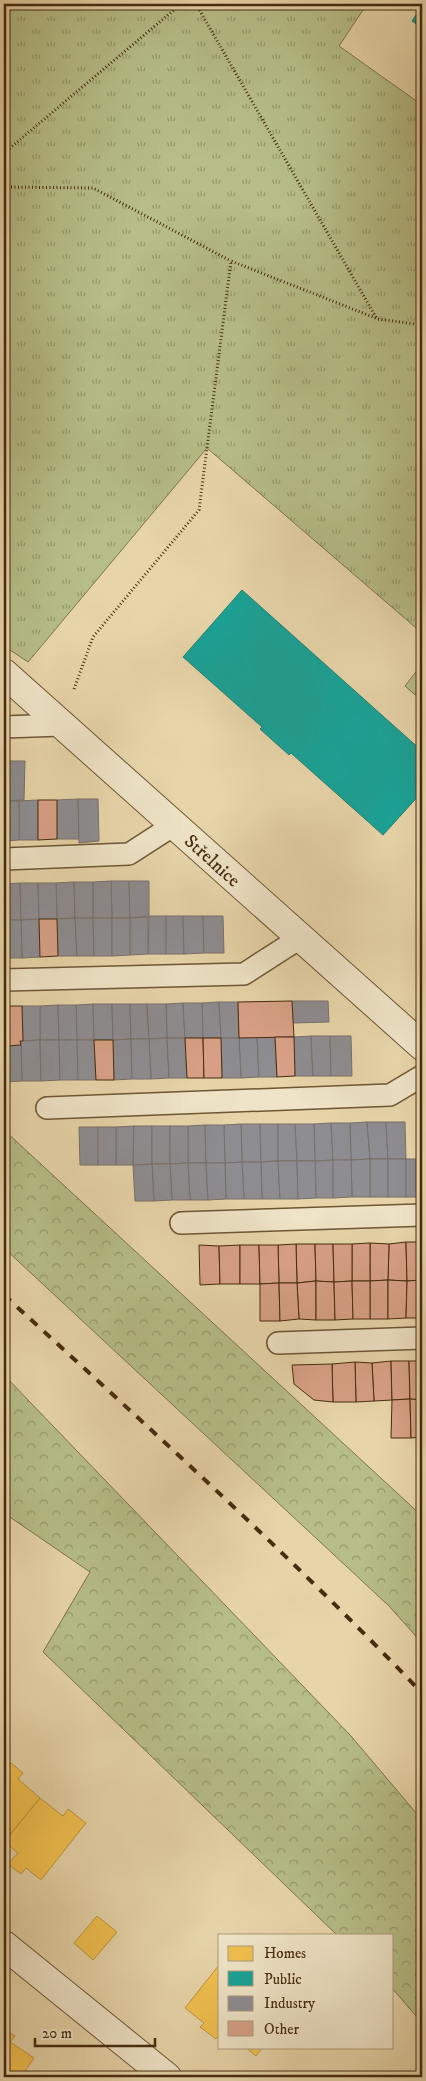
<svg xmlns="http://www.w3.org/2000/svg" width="426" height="2081" font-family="'IM FELL DW Pica',serif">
<defs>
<pattern id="grass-tufts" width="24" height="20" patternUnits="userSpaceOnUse" patternTransform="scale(1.25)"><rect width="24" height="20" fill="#b6bd87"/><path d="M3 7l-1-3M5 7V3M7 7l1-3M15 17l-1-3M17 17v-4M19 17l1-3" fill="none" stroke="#969a6d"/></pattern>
<pattern id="forest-crowns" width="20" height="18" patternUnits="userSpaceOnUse" patternTransform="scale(1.25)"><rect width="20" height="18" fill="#b6bd87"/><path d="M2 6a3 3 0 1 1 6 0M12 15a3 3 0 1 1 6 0" fill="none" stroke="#969a6d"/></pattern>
</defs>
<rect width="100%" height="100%" fill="#e7d5a9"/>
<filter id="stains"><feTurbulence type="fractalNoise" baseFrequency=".004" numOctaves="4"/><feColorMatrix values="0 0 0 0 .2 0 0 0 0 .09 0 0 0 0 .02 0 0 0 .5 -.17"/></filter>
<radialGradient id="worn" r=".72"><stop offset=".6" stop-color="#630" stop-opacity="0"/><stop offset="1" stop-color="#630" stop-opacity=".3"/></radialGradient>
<g fill="url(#grass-tufts)" stroke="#7e744a">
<polygon points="4,4 367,4 339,46 422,105 422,633 207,448 28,662 4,646"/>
<polygon points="422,664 422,701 405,686"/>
</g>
<g fill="url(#forest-crowns)" stroke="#7e744a">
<polygon points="4,1130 422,1516 422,1643 389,1606 4,1248"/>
<polygon points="4,1375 351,1736 422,1820 422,2023 392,1988 392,1935 337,1935 43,1652 90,1572 4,1513"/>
</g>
<g fill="#f2c14e" stroke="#be943b">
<polygon points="4,1757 23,1773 18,1779 40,1798 4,1842"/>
<polygon points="40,1798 63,1816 68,1809 86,1823 41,1880 26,1868 21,1874 8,1864 18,1853 4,1842"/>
<polygon points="97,1916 117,1932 93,1960 74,1943"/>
<polygon points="219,1965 220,2034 216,2039 200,2027 204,2023 185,2008"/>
<polygon points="4,2029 15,2036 10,2042 34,2058 21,2077 4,2077"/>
<polygon points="245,2047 263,2047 256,2056"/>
</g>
<g fill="#17a398" stroke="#257f6f">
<polygon points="422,6 422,28 412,21"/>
<polygon points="242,590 422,751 422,792 383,835 291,753 289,755 260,729 262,727 183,657"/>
</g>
<g fill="#8d8d92" stroke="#78706a">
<polygon points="4,761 25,761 24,800 4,801"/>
<polygon points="78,799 79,839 57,839 57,800"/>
<polygon points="78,799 98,799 99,841 79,843"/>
<polygon points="38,800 38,840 19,840 19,801"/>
<polygon points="4,801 19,801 19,840 4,841"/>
<polygon points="111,881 129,881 130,918 112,918"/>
<polygon points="111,881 112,918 93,918 93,882"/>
<polygon points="129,881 149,881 149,916 130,918"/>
<polygon points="74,882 75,918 57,919 56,883"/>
<polygon points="74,882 93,882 93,918 75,918"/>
<polygon points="20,883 21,920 4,920 4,884"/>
<polygon points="20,883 38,883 39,919 21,920"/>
<polygon points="38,883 56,883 57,919 39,919"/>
<polygon points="149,916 166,916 166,954 148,954"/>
<polygon points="166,916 183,916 184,954 166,954"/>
<polygon points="183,916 203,916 204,953 184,954"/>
<polygon points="203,916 223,916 224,953 204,953"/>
<polygon points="148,917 148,954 130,955 130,918"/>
<polygon points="75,918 77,956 58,956 57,919"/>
<polygon points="75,918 93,918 94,956 77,956"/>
<polygon points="93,918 112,918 112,956 94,956"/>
<polygon points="112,918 130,918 130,955 112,956"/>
<polygon points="39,919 40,957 22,958 21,920"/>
<polygon points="4,920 21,920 22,958 4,958"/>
<polygon points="292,1001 328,1001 329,1022 293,1023"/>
<polygon points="219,1002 221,1038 203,1038 202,1003"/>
<polygon points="219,1002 238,1002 239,1038 221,1038"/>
<polygon points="183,1003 185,1038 167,1038 166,1004"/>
<polygon points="183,1003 202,1003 203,1038 185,1038"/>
<polygon points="93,1004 94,1040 77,1040 76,1005"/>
<polygon points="93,1004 112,1004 113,1040 94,1040"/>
<polygon points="112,1004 130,1004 131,1039 113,1040"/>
<polygon points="130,1004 147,1004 149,1039 131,1039"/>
<polygon points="147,1004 166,1004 167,1038 149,1039"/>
<polygon points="58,1005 59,1040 40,1040 40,1006"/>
<polygon points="58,1005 76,1005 77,1040 59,1040"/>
<polygon points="22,1006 40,1006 40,1040 23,1041"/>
<polygon points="311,1036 313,1076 295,1076 294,1037"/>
<polygon points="311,1036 330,1036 331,1076 313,1076"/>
<polygon points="330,1036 351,1036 352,1076 331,1076"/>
<polygon points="257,1037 259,1077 241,1078 239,1038"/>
<polygon points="257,1037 275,1037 277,1077 259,1077"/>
<polygon points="167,1038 169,1078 151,1079 149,1039"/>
<polygon points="167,1038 185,1038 187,1078 169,1078"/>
<polygon points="221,1038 239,1038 241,1078 222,1078"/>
<polygon points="131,1039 132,1079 114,1080 113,1040"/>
<polygon points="131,1039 149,1039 151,1079 132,1079"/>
<polygon points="40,1040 41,1081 22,1081 21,1045 20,1041"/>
<polygon points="40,1040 59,1040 60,1080 41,1081"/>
<polygon points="59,1040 77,1040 78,1080 60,1080"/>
<polygon points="77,1040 94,1040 96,1080 78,1080"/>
<polygon points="21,1045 22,1081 4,1082 4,1046"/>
<polygon points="367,1122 370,1159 351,1160 350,1123"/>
<polygon points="367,1122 386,1122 388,1159 370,1159"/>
<polygon points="386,1122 405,1122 406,1159 388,1159"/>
<polygon points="331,1123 333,1160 315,1161 314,1124"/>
<polygon points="331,1123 350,1123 351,1160 333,1160"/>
<polygon points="241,1124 260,1124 261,1162 242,1162"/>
<polygon points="241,1124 242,1162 225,1163 224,1125"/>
<polygon points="260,1124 278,1124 278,1161 261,1162"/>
<polygon points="278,1124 295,1124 297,1161 278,1161"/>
<polygon points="295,1124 314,1124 315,1161 297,1161"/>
<polygon points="205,1125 206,1163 188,1163 188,1126"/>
<polygon points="205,1125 224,1125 225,1163 206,1163"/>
<polygon points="134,1126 133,1165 116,1165 116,1127"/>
<polygon points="134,1126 152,1126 152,1164 133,1165"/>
<rect x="152" y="1126" width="18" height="38"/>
<polygon points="170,1126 188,1126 188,1163 170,1164"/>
<polygon points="79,1127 98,1127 98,1165 80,1165"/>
<rect x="98" y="1127" width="18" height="38"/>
<rect x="370" y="1159" width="18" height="38"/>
<polygon points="370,1159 370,1197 352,1197 351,1160"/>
<rect x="388" y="1159" width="18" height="38"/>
<rect x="406" y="1159" width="16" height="38"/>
<polygon points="333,1160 333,1198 316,1198 315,1161"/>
<polygon points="333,1160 351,1160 352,1197 333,1198"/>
<polygon points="278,1161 280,1199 262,1199 261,1162"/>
<polygon points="278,1161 297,1161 298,1199 280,1199"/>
<polygon points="297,1161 315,1161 316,1198 298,1199"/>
<polygon points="242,1162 261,1162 262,1199 244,1199"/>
<polygon points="242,1162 244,1199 226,1199 225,1163"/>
<polygon points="188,1163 206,1163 208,1200 190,1200"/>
<polygon points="188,1163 190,1200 172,1200 170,1164"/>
<polygon points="206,1163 225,1163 226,1199 208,1200"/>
<polygon points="152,1164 170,1164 172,1200 154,1201"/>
<polygon points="152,1164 154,1201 135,1201 133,1165"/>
</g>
<g fill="#d9a187" stroke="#462b0e">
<polygon points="38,800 57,800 57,839 38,840"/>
<polygon points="39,919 57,919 58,956 40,957"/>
<polygon points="292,1001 294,1037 239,1038 238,1002"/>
<polygon points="4,1006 22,1006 23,1041 20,1041 21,1045 6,1046"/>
<polygon points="275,1037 294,1037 295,1076 277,1077"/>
<polygon points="185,1038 203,1038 204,1078 187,1078"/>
<polygon points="203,1038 221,1038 222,1078 204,1078"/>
<polygon points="94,1040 113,1040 114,1080 96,1080"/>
<polygon points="406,1242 407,1281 388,1280 389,1244"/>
<polygon points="406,1242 422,1242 422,1280 407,1281"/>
<polygon points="370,1243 389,1244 388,1280 370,1281"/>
<polygon points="370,1243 370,1281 352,1281 352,1244"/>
<polygon points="296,1244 315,1244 316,1281 297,1283"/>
<polygon points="296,1244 297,1283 279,1283 278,1245"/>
<polygon points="315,1244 333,1244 334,1282 316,1281"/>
<polygon points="333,1244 352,1244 352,1281 334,1282"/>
<polygon points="199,1245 219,1246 220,1284 200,1285"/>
<polygon points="240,1245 240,1284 220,1284 219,1246"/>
<polygon points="240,1245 259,1245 260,1284 240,1284"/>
<polygon points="259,1245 278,1245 279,1283 260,1284"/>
<polygon points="388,1280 388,1319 370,1319 370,1281"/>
<polygon points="388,1280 407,1281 406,1318 388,1319"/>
<polygon points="422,1280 422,1318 406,1318 407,1281"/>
<polygon points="316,1281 316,1320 299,1319 297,1283"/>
<polygon points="316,1281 334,1282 335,1320 316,1320"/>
<polygon points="352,1281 353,1319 335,1320 334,1282"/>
<polygon points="352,1281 370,1281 370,1319 353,1319"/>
<polygon points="279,1283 280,1321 260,1321 260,1284"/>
<polygon points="279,1283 297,1283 299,1319 280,1321"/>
<polygon points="391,1361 392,1400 374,1401 372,1363"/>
<polygon points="391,1361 409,1361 410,1399 392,1400"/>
<polygon points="409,1361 422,1361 422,1400 410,1399"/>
<polygon points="355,1362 372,1363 374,1401 356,1402"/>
<polygon points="355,1362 356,1402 333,1402 332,1364"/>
<polygon points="332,1364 333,1402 314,1400 294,1384 292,1365"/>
<polygon points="410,1399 411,1438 391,1438 392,1400"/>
<polygon points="410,1399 422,1400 422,1437 411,1438"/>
</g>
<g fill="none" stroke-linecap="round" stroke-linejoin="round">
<g stroke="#6e5635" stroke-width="24">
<g id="service">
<polyline points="4,727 61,725"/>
<polyline points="4,859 129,854 174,825"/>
<polyline points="4,980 244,974 300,938"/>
<polyline points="47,1108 390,1095 422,1076"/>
<polyline points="181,1223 422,1215"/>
<polyline points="278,1343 422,1338"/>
</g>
</g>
<g stroke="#6e5635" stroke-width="30">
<polyline id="minor" points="4,673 422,1046"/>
</g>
<g stroke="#6e5635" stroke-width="30">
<polyline id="tertiary" points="4,1945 167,2077"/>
</g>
<g stroke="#462b0e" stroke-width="3" stroke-dasharray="1 2.5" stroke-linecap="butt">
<polyline points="196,4 377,319"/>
<polyline points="4,153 181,4"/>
<polyline points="4,187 93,188 231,261"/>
<polyline points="74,689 93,637 199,510 231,261 378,319 422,325"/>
</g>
<use href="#service" stroke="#efe4c7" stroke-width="21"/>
<use href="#minor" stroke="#efe4c7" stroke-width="28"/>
<use href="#tertiary" stroke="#efe4c7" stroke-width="28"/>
<path stroke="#462b0e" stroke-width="4" stroke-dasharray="9 9" stroke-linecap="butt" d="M4 1295C146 1425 289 1554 422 1693"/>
</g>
<g text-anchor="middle" stroke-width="5" stroke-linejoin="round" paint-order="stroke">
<g font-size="19" fill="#462b0e" stroke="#efe4c7">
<text transform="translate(213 860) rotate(42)" y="7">Střelnice</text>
</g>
</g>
<rect width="426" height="2081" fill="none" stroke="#e7d5a9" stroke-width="20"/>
<rect x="5" y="5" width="416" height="2071" fill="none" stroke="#462b0e" stroke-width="2.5"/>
<rect x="10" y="10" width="406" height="2061" fill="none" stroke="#462b0e"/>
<rect x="218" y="1934" width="175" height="115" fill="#efe4c7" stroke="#ab9a7d"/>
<rect x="228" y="1946" width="25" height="15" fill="#f2c14e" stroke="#ab9a7d"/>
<text x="264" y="1958" font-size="15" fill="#462b0e">Homes</text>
<rect x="228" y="1971" width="25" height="15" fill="#17a398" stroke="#ab9a7d"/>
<text x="264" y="1984" font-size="15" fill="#462b0e">Public</text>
<rect x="228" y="1996" width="25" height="15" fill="#8d8d92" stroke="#ab9a7d"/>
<text x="264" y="2008" font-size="15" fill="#462b0e">Industry</text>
<rect x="228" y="2021" width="25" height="15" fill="#d9a187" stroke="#ab9a7d"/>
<text x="264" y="2034" font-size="15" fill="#462b0e">Other</text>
<path d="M35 2038v8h120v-8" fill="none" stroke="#462b0e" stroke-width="2.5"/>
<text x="42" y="2038" font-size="15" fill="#462b0e" stroke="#efe4c7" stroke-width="4" paint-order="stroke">20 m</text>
<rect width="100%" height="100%" filter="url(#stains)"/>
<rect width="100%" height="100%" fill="url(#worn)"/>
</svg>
